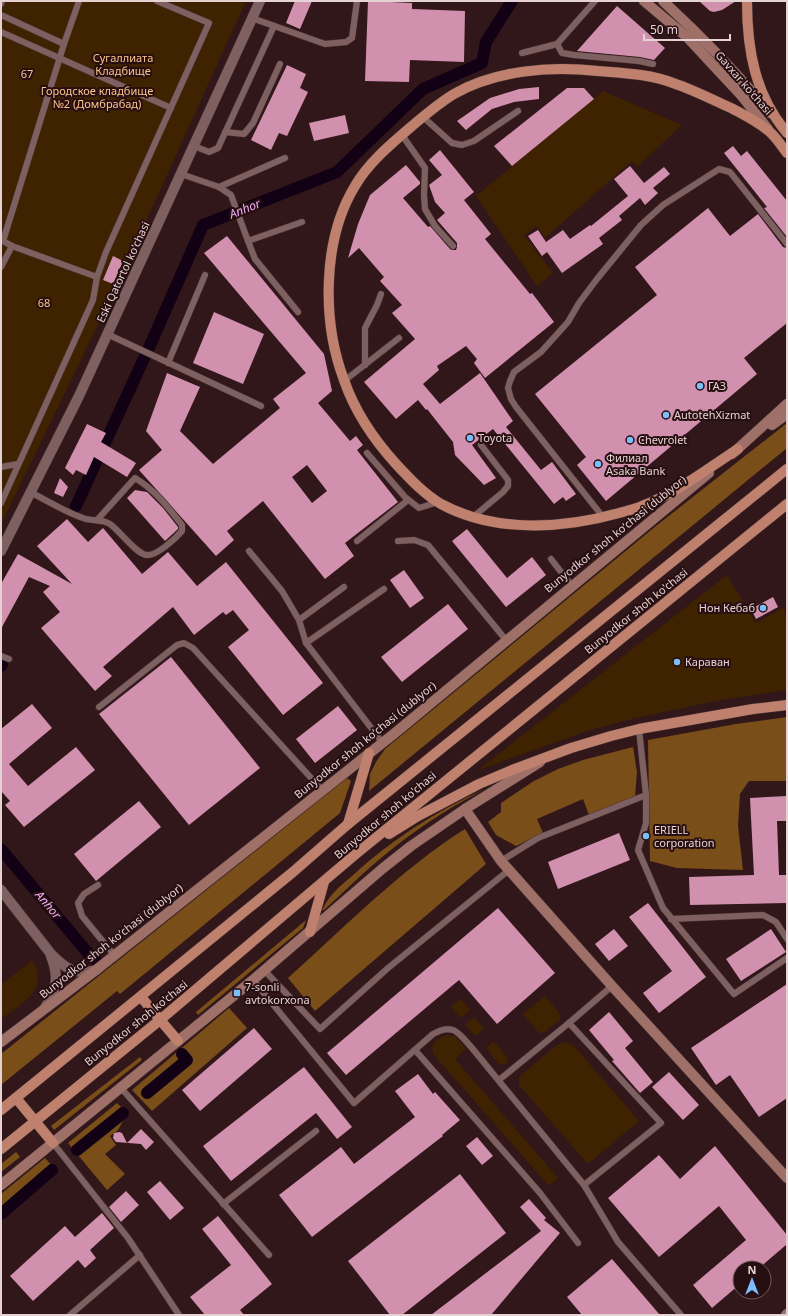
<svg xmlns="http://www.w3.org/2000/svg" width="788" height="1316" font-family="'Noto Sans',sans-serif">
<rect width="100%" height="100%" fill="#311719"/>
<g fill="#3f2200">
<polygon points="1,1 246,1 113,294 1,524"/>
<polygon points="603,91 682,125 637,167 632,161 545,238 536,226 524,235 553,273 537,286 476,196"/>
<polygon points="727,575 756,623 784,607 787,623 787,690 720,700 636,718 590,730 478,770"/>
<path d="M32 960C50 991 23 1002 1 1019V985Z"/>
<polygon points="545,996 560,1014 560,1020 544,1032 539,1033 523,1014"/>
<polygon points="460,999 470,1010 461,1018 451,1007"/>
<polygon points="474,1017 484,1029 476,1036 465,1025"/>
<path d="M446 1035 455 1036 466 1049 455 1059 558 1178 549 1186 434 1055C429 1045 437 1038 446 1035Z"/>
<polygon points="493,1041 508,1058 506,1064 503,1065 499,1064 486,1048"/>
<polygon points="566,1042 574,1046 639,1121 588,1164 519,1085 519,1078 521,1075 557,1045"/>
</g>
<g fill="#7a4e19">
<polygon points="787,423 787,448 369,791 370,774 376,762 385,749 656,526"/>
<polygon points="787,717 787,781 749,781 740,794 738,826 743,870 677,868 650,861 648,740 736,724"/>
<polygon points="633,747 637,772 635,797 589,815 583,799 537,819 543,833 516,846 496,835 488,822 501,812 501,803 534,781 558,769 583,760"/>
<polygon points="347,778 351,781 340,813 120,994 117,991 1,1085 1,1054"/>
<path d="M485 789C454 805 424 824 397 845 371 865 348 888 324 910H322C330 894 339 887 352 876 391 840 436 811 485 789Z"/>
<path d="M465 829 486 864 315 1011 288 978C345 927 400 870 465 829Z"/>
<polygon points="306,920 303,928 198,1015 196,1012"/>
<polygon points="229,1008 247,1028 152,1111 132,1090"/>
<polygon points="140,1057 142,1060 54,1130 51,1126"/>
<polygon points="117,1103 127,1113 118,1130 110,1136 116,1145 105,1154 125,1174 107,1190 68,1143"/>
<polygon points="16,1152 20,1157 1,1172 1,1164"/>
<polygon points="45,1158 53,1167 1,1209 1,1194"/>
</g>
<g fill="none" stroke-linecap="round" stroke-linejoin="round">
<g stroke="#120015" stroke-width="12">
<polyline points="76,506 152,341 203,225 337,172 423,89 482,63 486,42 512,1"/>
<polyline points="1,666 2,665"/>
<polyline points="1,849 87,952 96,960"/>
<polyline points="147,1093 187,1060 182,1054"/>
<polyline points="77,1150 123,1113"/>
<polyline points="1,1214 52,1170"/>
</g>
</g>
<g fill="#d290af" fill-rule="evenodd">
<polygon points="295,1 312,1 300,29 286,23"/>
<polygon points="368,1 412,3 412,9 465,11 464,62 410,60 409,82 365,81"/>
<polygon points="699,1 736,1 722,10 714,12 710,11"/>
<polygon points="617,6 665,48 654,60 640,57 577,51"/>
<polygon points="287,65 306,74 300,88 308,92 287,136 279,133 271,150 251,140"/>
<polygon points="539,87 539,99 514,102 492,109 466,130 457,121 490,98 519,89"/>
<polygon points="567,88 584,88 594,99 512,166 494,146"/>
<polygon points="345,115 349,133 314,141 309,123"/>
<polygon points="733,146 741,156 747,151 787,201 787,237 764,208 767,207 724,153"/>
<polygon points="440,150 474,192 464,200 491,234 485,239 530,294 532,293 554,322 485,378 474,363 477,359 466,346 437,366 439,370 423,384 440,404 480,373 513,421 506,427 541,470 552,462 576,494 566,501 563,497 554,504 493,429 472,445 496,478 484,485 455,455 453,442 427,409 426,410 418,400 396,419 364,382 415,339 392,313 402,305 380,281 384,277 359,248 348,258 358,224 370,195 406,165 420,182 420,184 403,198 428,227 430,226 450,249 452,250 456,250 457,247 457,243 437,220 445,213 435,202 429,185 442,175 429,160"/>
<polygon points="630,166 644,183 664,167 670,174 653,188 658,193 645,205 640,198 619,216 622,220 599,238 603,244 562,273 547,252 542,256 528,236 538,230 546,242 563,230 570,239 590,225 591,226 628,196 614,179"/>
<polygon points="708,208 730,236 758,214 783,247 787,248 787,323 744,358 757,374 606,501 577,465 586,457 535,394 657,295 635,267"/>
<path d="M227 236 324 354 332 391 318 403 350 441 356 436 363 445 357 450 398 502 345 543 354 556 325 579 263 501 227 531 234 540 216 556 139 470 162 450 146 431 167 373 200 387 180 431 213 464 280 408 273 399 306 373 204 253ZM307 465 327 491 312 503 292 477Z"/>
<polygon points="113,256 123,261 113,284 103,280"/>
<polygon points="214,312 264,334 243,384 193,363"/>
<polygon points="87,424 106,433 101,442 136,463 127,477 94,457 86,475 76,470 73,475 65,468"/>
<polygon points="60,478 68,487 63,497 54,493"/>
<polygon points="135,490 147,492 163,508 178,527 178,529 165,541 127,498"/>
<polygon points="67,519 88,542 103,528 142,574 168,552 197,586 226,562 323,683 283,715 228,647 249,630 233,610 226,615 223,612 194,635 173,607 103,667 112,676 95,691 41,628 60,612 43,592 50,586 29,577 1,629 1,584 18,554 72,584 37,546"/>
<polygon points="467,529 507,578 532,557 546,575 506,607 452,541"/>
<polygon points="404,570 424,598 410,608 390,580"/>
<polygon points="773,597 778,607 756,619 751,609"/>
<polygon points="448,604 468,629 402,682 381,657"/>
<polygon points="171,657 260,768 189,825 99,714"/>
<polygon points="32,704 52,728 9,764 28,786 76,747 95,770 24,827 5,805 10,801 1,791 1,729"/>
<polygon points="338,706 357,730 315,763 296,739"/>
<polygon points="787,796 787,821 777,821 779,875 787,875 787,903 690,905 689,877 754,875 750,798"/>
<polygon points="139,801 161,827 96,881 74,854"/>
<polygon points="619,833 630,860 558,889 548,862"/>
<polygon points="648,903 706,977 659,1013 643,993 672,971 629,917"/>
<polygon points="498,908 555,973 497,1024 459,980 346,1075 327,1053"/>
<polygon points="614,929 628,946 609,961 595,944"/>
<polygon points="771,929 786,952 741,981 726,959"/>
<polygon points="787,984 787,1098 759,1117 730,1075 716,1085 691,1048"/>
<polygon points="609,1012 633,1041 625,1048 653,1082 640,1093 612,1061 614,1060 589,1030"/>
<polygon points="254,1028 272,1049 200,1111 182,1090"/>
<polygon points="304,1067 352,1127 337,1139 316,1113 231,1181 203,1146"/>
<polygon points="669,1072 699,1105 683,1120 652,1087"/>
<polygon points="418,1074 433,1094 435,1092 460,1120 442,1135 443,1136 312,1237 279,1195 341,1147 354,1164 415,1117 395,1091"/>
<polygon points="141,1129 154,1142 146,1150 141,1144 116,1142 113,1138 114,1133 119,1132 122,1133 127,1143"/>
<polygon points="477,1137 493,1156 482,1165 466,1146"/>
<polygon points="715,1146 787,1235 787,1241 786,1245 759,1268 740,1268 740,1284 712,1308 693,1285 746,1240 719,1206 659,1257 608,1198 659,1155 680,1179"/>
<polygon points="460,1174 506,1233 402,1315 390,1315 348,1261"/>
<polygon points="160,1181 184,1208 170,1220 147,1192"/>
<polygon points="126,1191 139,1205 121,1222 109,1207"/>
<polygon points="529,1199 546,1218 544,1220 560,1233 491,1315 431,1315 541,1231 520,1207"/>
<polygon points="102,1213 114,1228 90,1250 96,1258 85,1268 78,1260 33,1301 10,1276 65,1226 75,1237"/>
<polygon points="218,1216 272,1284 240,1310 244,1315 205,1315 190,1297 231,1265 202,1229"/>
<polygon points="612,1259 660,1315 582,1315 567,1297"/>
</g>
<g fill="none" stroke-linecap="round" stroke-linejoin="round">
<g stroke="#483536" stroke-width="7">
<g id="lane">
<polyline points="1,4 2,1"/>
<polyline points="1,15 64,44"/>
<polyline points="252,18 325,44 346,42 352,38 357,1"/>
<polyline points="1,32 171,108"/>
<polyline points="557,44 562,53 574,55 639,61 653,64"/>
<polyline points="522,53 557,44 595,1"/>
<polyline points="423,117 452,143 462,145 474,141 518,111"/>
<polyline points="225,132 244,134 253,123 280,64"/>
<polyline points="402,135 425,168 424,195 425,209 435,226 453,246"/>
<polyline points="194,146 209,152 218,148 274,26"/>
<polyline points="181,174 219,187 231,195 248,241 255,259 298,312"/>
<polyline points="219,187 285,158"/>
<polyline points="1,240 12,246 97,277"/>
<polyline points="3,241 64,44 79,1"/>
<polyline points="248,241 302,222"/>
<polyline points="1,267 12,246"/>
<polyline points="107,334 261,406"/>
<polyline points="168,363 205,275"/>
<polyline points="365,365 365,328 377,305 381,294"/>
<polyline points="344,381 399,338"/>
<polyline points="367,453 405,497 419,508 438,502"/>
<polyline points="1,467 18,464"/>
<path d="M30 492C48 501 65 512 83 518 93 522 100 518 110 524 119 530 137 555 147 555 157 556 176 538 182 531V525C168 507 155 490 135 478L98 519"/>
<polyline points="1,503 93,300 97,277 106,252 209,23 157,1"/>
<polyline points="473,517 503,492 508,486 508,480 481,445"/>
<polyline points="603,517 516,407 511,399 508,388 510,381 514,372 541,352 568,322 579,303 597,279 641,225 663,205 719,169 730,172 787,244"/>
<polyline points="357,541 408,500"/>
<polyline points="398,541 414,540 428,545 506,640"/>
<polyline points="249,551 282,591 299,620 306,643 382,742"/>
<polyline points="551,559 572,586"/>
<polyline points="299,620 344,587"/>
<polyline points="306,643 384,589"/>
<polyline points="1,656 9,659"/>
<polyline points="99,707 177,645 184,643 193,648 322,790"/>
<polyline points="639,729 646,795 646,823 638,850 663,908 734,994 787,958"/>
<polyline points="501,861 538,838 646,795"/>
<polyline points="98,885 84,894 78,903 82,916 114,955"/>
<polyline points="671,919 763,915 776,922 787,939"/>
<polyline points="264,970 320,1029 388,968 509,870"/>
<path d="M253 980 354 1103 433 1034C454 1022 459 1034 472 1048L584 1185 661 1123 569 1023 499 1080"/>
<polyline points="569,1023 612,986"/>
<polyline points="415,1050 540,1193 578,1243"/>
<polyline points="121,1088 269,1255"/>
<polyline points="53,1143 128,1238 179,1315"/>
<polyline points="584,1185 618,1242 681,1315"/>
<polyline points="223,1204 316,1131"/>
<polyline points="70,1315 140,1255"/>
</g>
</g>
<g stroke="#483536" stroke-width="11">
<g id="street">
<polyline points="1,551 79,396 260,1"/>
<path d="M1 890 51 954C65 968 75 976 96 970"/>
<path d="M45 1008C56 989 60 978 51 956"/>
</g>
</g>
<g stroke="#483536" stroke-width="11">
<g id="secondary">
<polyline points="644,1 688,38 741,95 768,129"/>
<path d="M663 1C701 36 737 73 770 113"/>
<polyline points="772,425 787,414"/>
<polyline points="732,454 787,404"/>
<polyline points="465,809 501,861 612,986 787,1178"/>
<polyline points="1,1042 96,970 395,733 709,473"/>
<polyline points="1,1185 253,980 382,869 411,846 465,809 540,762"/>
<polyline points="786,1315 787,1314"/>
</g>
</g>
<g stroke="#483536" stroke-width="11">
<g id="primary">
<path d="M747 1C747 50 755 95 787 133"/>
<path d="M738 449C707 469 677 493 642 506 635 509 627 511 619 513 562 529 495 533 441 504 424 494 410 479 397 465 374 440 355 412 344 380 322 322 322 240 355 186 368 163 392 143 412 126 425 115 439 103 454 94 496 70 550 66 598 71 623 73 650 74 673 83 694 90 713 100 733 109 746 116 762 124 772 134 778 140 782 147 787 153"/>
<polyline points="348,824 369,753"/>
<polyline points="389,834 418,816 479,784 512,770 571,748 611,736 639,729 753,709 787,705"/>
<polyline points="310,932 324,882"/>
<polyline points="141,997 178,1041"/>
<polyline points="16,1098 53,1143"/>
<polyline points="1,1110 293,872 348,824 787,469"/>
<polyline points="1,1149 160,1020 357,853 787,504"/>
</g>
</g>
<use href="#lane" stroke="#7f6061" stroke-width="6"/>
<use href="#street" stroke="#7f6061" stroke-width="10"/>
<use href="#secondary" stroke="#9f7068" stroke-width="10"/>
<use href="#primary" stroke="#bf806e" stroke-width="10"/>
</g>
<g fill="#7cbef9" stroke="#270e10" stroke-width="1.5">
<circle cx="700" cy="386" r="4"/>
<circle cx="666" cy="415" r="4"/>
<circle cx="470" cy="438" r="4"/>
<circle cx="630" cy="440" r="4"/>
<circle cx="598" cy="464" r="4"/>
<circle cx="763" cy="608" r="4"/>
<circle cx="677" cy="662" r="4"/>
<circle cx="646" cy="836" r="4"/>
<rect x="233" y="989" width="8" height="8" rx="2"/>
</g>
<g text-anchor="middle" stroke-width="4" stroke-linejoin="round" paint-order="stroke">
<g font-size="11" fill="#fbc58d" stroke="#270e10">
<text x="123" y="62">Сугаллиата<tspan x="123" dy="13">Кладбище</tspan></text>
<text x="27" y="78">67</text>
<text x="97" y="95">Городское кладбище<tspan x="97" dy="13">№2 (Домбрабад)</tspan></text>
<text x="44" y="307">68</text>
</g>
<g font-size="11" fill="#e5d2d3" stroke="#270e10">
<text transform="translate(744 83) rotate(49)" y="4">Gavxar ko'chasi</text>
<text transform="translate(123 272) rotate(-65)" y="4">Eski Qatortol ko'chasi</text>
<text transform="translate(615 534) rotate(-39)" y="4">Bunyodkor shoh koʻchasi (dublyor)</text>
<text transform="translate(636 611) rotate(-39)" y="4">Bunyodkor shoh ko'chasi</text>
<text transform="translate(365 740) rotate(-39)" y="4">Bunyodkor shoh koʻchasi (dublyor)</text>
<text transform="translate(385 815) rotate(-40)" y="4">Bunyodkor shoh ko'chasi</text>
<text transform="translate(111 941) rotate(-38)" y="4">Bunyodkor shoh koʻchasi (dublyor)</text>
<text transform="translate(136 1023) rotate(-39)" y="4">Bunyodkor shoh ko'chasi</text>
</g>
<g font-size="11" fill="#e5d2d3" stroke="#270e10" text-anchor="start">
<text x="708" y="390">ГАЗ</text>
<text x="674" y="419">AutotehXizmat</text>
<text x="478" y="442">Toyota</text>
<text x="638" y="444">Chevrolet</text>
<text x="606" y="462">Филиал<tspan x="606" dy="13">Asaka Bank</tspan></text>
<text x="755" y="612" text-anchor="end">Нон Кебаб</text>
<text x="685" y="666">Караван</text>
<text x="654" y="834">ERIELL<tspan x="654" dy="13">corporation</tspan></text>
<text x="245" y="991">7-sonli<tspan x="245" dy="13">avtokorxona</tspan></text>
</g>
<g font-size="12" font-style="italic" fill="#efaef4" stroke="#270e10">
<text transform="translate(245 209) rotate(-22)" y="4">Anhor</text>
<text transform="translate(48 905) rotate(50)" y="4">Anhor</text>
</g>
</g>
<rect width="788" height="1316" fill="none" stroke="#e5d2d3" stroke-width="4"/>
<g transform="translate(752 1280)"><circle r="19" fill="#270e10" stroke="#735c5e"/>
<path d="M0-3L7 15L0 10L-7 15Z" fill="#7cbef9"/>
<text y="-6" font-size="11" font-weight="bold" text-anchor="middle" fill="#e5d2d3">N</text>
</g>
<path d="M644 34v6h86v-6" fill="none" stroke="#e5d2d3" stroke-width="2"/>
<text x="650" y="34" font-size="12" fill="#e5d2d3" stroke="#270e10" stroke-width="3" paint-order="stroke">50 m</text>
</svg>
